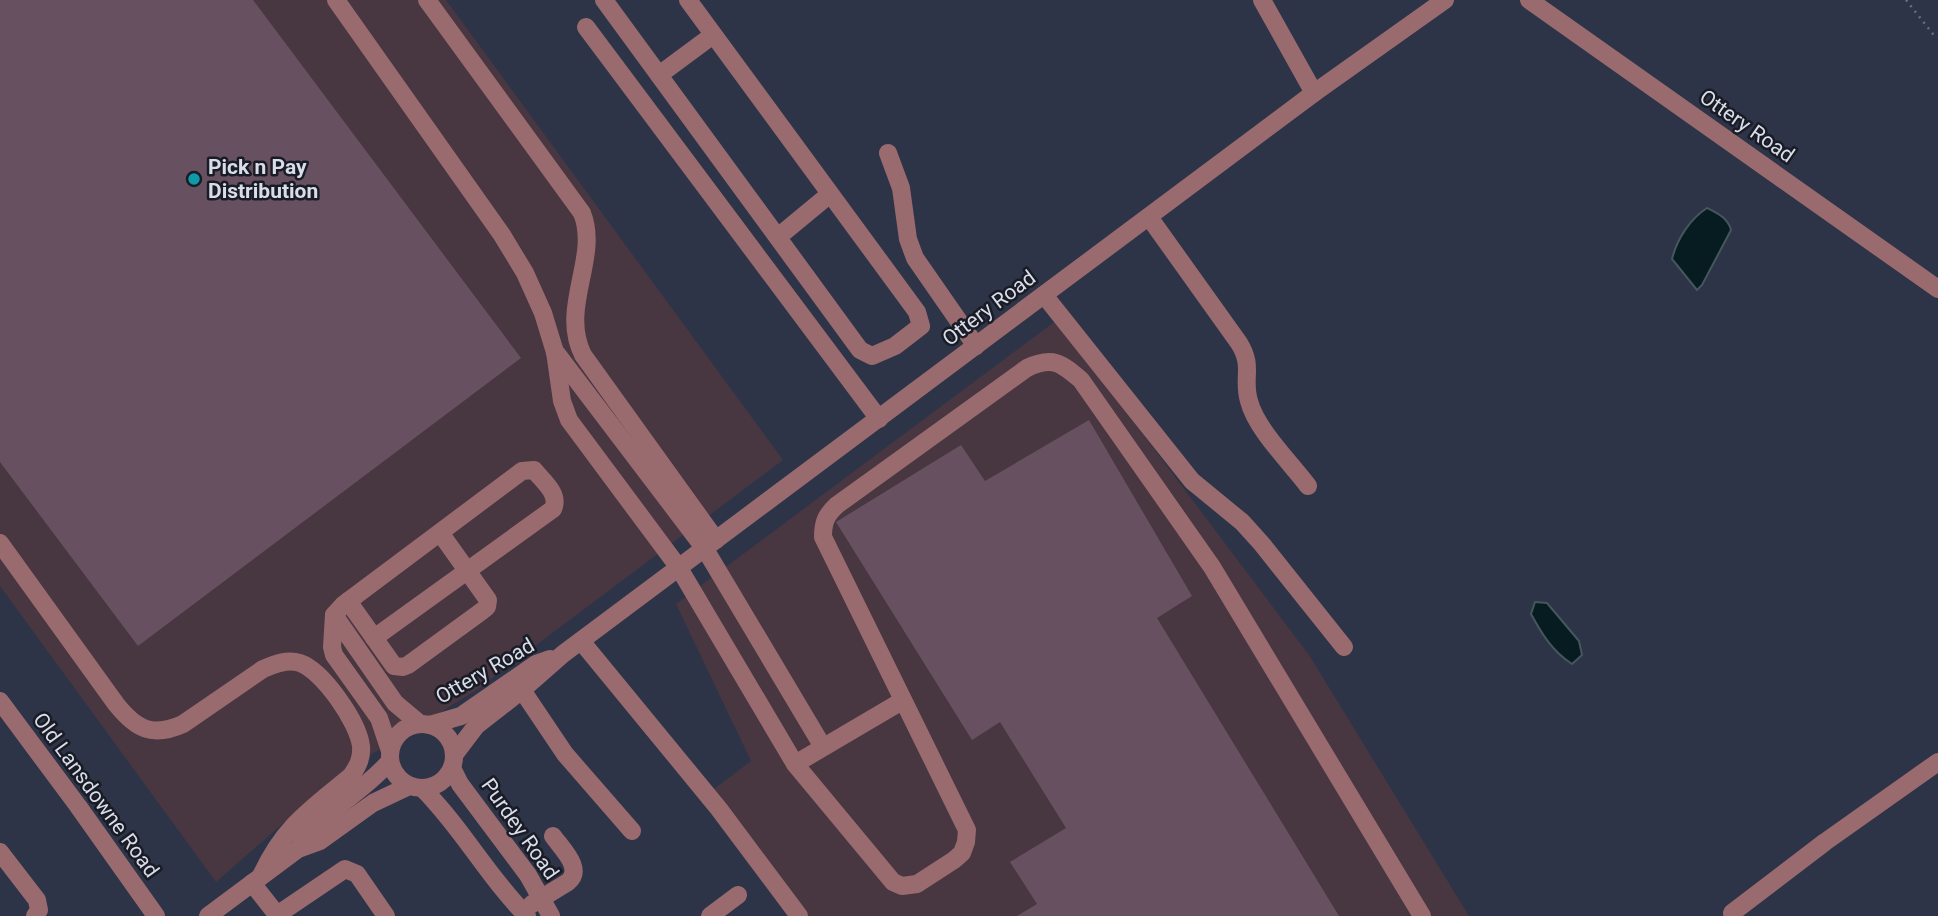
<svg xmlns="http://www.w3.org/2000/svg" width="1938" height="916" font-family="Roboto,sans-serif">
<rect width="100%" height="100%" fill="#2e3448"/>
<g fill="#483641">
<polygon points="0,0 446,0 783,460 475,691 341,773 216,882 0,586"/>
<polygon points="1057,320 1309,655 1469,916 792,916 706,795 751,761 676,604"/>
</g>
<g fill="#061c20" stroke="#45565d" stroke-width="2">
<path d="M1707 208C1717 213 1728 218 1731 230L1702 285 1697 290 1672 259C1677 239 1690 219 1707 208Z"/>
<path d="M1535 602 1547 603 1579 641 1582 655 1572 664C1552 651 1542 634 1531 614Z"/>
</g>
<g fill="#675161">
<polygon points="0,0 253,0 521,358 138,646 0,462"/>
<polygon points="1089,420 1192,596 1157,618 1339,916 1017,916 1037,904 1010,862 1066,828 1000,722 972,740 836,522 961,445 985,481"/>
</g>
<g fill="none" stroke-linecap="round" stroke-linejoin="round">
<polyline stroke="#6a6f80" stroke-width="2.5" stroke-dasharray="2 5" stroke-linecap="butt" points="1906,0 1933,34 1938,37"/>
<g stroke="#996b6f" stroke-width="18">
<polyline points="336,0 502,235 525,273 543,313 558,362"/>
<path d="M427 0 582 213C600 258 559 307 583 355L716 540"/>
<polyline points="604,0 860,350 872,356 895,346 921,326 917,312 688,0"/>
<polyline points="1262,0 1314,93"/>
<polyline points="1529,0 1938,289"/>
<polyline points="586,27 879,419"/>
<polyline points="659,75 713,35"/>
<polyline points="888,153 901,188 908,239 915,258 976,346"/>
<path d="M1149 217 1239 343C1254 367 1242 377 1249 401 1256 429 1290 462 1308 486"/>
<polyline points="778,237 830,194"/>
<polyline points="1044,295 1192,481 1242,522 1261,543 1344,647"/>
<path d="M555 352 562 401 569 420 679 568 795 764 893 882 902 886 917 884 954 860 962 853 966 842 967 830 823 537C823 522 826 515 837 505L1027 368C1053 356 1061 363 1081 380L1212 567 1422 916"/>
<polyline points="557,354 705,549 823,747"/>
<path d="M0 543 116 704C136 729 152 738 183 724L263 669C275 664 287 659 300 663 323 671 358 722 361 746 362 758 358 766 351 776 310 810 284 826 261 876"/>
<polyline points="348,601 394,666 403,667 408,665 482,611 487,607 488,600 441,534"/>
<polyline points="334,615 395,703 420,724"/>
<path d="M374 638 553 509C560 494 543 481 534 470L522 471 343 605 334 615 332 647 334 655 379 718 390 751"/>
<polyline points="581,641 719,809 799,916"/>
<polyline points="522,690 565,754 632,831"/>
<polyline points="0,701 78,806 156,916"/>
<circle cx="422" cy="756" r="32"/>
<polyline points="430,725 461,716 536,664 550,659"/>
<polyline points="454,755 476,726 522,690 563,654 1314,93 1445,0"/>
<polyline points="795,764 902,701"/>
<polyline points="452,768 460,784 528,875 551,916"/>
<path d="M423 789C462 828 488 877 527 916"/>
<path d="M298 849C320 812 362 794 390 761"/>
<polyline points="0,852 37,900 39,910 35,916"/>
<polyline points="252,883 278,916"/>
<path d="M532 904 568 882C584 869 562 849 553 836"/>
<polyline points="1732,913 1825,842 1938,762"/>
<polyline points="277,915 345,869 357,874 386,916"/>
<polyline points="208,916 298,849 320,841 373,803 409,786"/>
<polyline points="710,916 738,895"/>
</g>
</g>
<circle fill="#0f9aa8" stroke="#191c25" stroke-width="2.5" cx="194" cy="179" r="7"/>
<g text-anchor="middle" stroke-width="5" stroke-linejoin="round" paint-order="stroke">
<g font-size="21" fill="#d9ddea" stroke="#191c25">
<text transform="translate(1747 126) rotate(35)" y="7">Ottery Road</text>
<text transform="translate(989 308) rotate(-37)" y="7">Ottery Road</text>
<text transform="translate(485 671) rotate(-30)" y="7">Ottery Road</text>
<text transform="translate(96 795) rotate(54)" y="7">Old Lansdowne Road</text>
<text transform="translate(520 829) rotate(55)" y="7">Purdey Road</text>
</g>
<g font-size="21" font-weight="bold" fill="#d9ddea" stroke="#191c25" text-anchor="start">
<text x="208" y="174">Pick n Pay<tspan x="208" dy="24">Distribution</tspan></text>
</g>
</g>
</svg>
